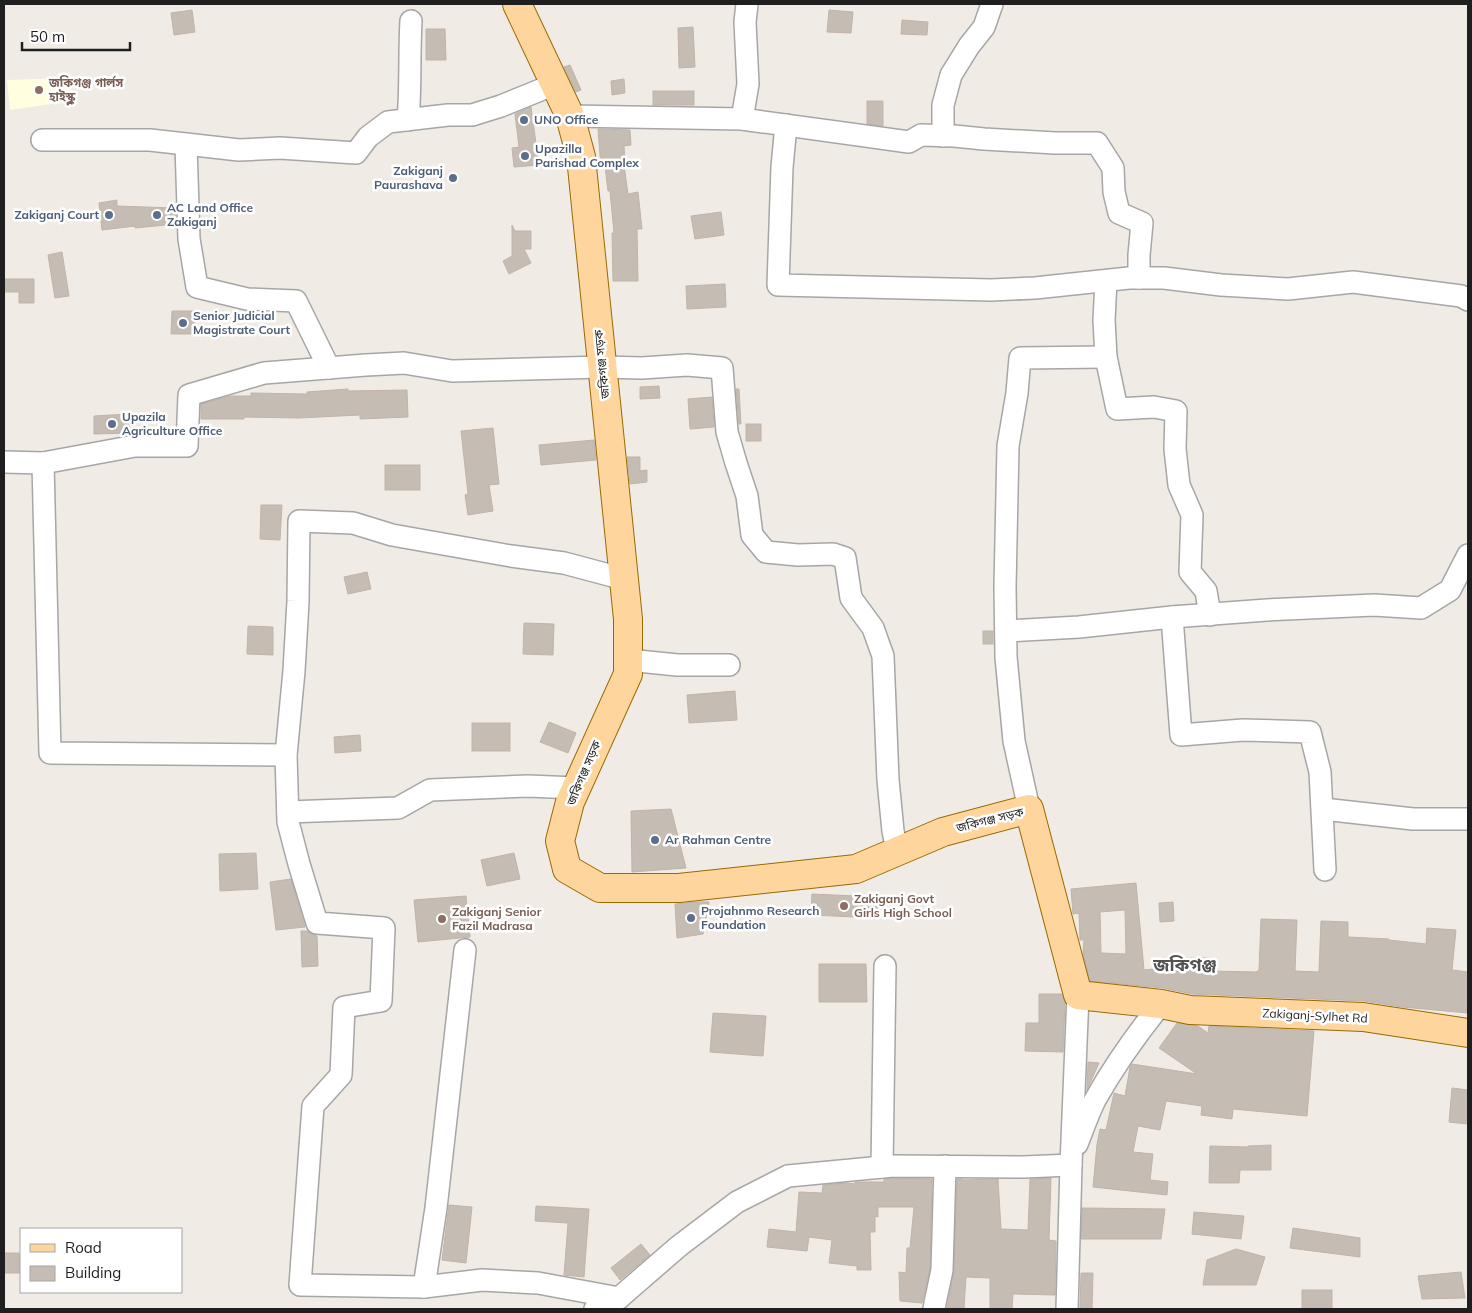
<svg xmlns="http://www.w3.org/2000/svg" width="1472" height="1313" font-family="Mulish,'Noto Sans Bengali',sans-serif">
<rect width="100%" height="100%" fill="#f0ece5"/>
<polygon fill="#ffffdf" points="68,78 71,101 10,110 7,80"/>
<g fill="#c5bcb4" stroke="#c2b3a7" fill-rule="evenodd">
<polygon points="192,10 195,32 174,35 171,13"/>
<polygon points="829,10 853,12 851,33 827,32"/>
<polygon points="902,20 928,22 927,35 901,34"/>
<polygon points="693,27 695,67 679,68 678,28"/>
<polygon points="426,29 445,29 446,60 426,60"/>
<polygon points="570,65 581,90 576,92 564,67"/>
<polygon points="624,79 625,93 612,95 611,81"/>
<rect x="653" y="91" width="41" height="14"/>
<polygon points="867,101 883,101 883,126 867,124"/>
<polygon points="531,107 539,165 514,167 512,148 519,147 515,114"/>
<polygon points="598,129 630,130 631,145 624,146 625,165 624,165 628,194 638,192 642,229 637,229 638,281 613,281 612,233 614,233 610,191 608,191 605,166 601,167"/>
<polygon points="117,200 117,206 175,208 176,224 135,228 135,226 102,230 99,203"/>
<polygon points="721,212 724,235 695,239 691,216"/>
<polygon points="512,225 515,231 531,231 531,249 524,249 531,263 509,274 503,261 512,256"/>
<polygon points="62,252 69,296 55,298 48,255"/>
<polygon points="4,279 34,279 34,303 19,303 19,292 4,292"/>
<polygon points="725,284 726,307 687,309 686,286"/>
<polygon points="172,311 195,311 195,334 171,334"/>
<polygon points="659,386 660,398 640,399 640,387"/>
<polygon points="348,389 348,391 407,390 408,417 360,419 360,415 299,418 244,417 244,419 201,419 201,404 230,396 251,396 251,393 307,394 307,392"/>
<polygon points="736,389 739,389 741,424 739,424"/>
<polygon points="712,397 714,427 690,429 688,399"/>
<polygon points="129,414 130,433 94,434 94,416"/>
<rect x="746" y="424" width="15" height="17"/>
<polygon points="493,428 499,484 489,485 493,511 468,515 465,495 468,494 461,431"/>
<polygon points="594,440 596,460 541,465 539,445"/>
<polygon points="627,457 640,457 640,471 647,470 647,482 630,484"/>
<rect x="385" y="465" width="35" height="25"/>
<polygon points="261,505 282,505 280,540 260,539"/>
<polygon points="367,572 371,589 348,594 344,577"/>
<polygon points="524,623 554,624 553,655 523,654"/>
<polygon points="248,626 273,627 273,655 247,654"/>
<rect x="983" y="631" width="10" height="13"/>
<polygon points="735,691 737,720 689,723 687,695"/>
<polygon points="549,722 576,733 568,753 540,742"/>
<rect x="472" y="723" width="38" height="28"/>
<polygon points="360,735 361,751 335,753 334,737"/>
<polygon points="671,809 686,868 632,872 631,811"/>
<polygon points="256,853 258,889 220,891 219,854"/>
<polygon points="514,853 520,879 487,886 481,860"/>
<polygon points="291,879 305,927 276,930 270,882"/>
<path d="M1136 883 1144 970 1163 968 1162 958H1209V971L1257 972V971H1259L1261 919 1297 920 1295 971 1319 972 1321 921 1348 922V937L1389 939V940L1426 944 1427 928 1456 930 1452 970 1468 972V1013L1402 1007 1364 1001 1192 994 1163 988 1090 981 1083 954 1084 940H1080L1079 913 1073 914 1071 889ZM1125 910 1126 954 1101 953 1100 912Z"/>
<polygon points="812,894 878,897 877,918 811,915"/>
<polygon points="466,896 470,937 418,942 414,900"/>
<polygon points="696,902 709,902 703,934 677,938 675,904"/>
<polygon points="1173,902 1174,921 1160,922 1159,903"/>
<polygon points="301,931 308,931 310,933 317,936 318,966 302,967"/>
<polygon points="819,964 866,964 867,1002 819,1002"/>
<polygon points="1039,994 1062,994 1065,1003 1063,1052 1025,1051 1026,1023 1039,1023"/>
<polygon points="713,1013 766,1016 763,1056 710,1052"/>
<polygon points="1177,1023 1198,1026 1208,1033 1209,1026 1314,1031 1307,1116 1233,1109 1232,1119 1201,1115 1202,1106 1166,1101 1160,1130 1138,1126 1133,1152 1153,1154 1150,1180 1168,1182 1167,1195 1093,1187 1097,1144 1100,1129 1106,1130 1114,1093 1125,1096 1130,1067 1132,1064 1197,1074 1159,1048"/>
<polygon points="1088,1062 1099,1063 1087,1090"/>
<polygon points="1452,1088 1468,1090 1468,1124 1449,1122"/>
<polygon points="1271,1145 1271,1170 1240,1170 1239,1183 1209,1183 1210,1146 1248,1147 1248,1146"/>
<polygon points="894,1178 932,1179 930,1269 922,1303 900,1301 899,1272 906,1273 907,1248 910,1248 914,1207 878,1207 878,1217 875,1216 875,1232 870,1232 871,1270 857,1270 857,1266 829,1263 832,1240 809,1237 807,1251 767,1247 769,1229 796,1232 799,1192 822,1193 823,1185 847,1183 855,1184 855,1182 884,1182 884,1179"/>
<polygon points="1051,1178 1049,1240 1056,1241 1055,1295 1013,1294 1012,1309 990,1309 990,1278 966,1277 964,1308 947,1308 954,1271 957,1179 963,1179 963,1180 998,1179 1001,1229 1028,1230 1030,1179"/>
<polygon points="449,1205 472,1207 466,1263 442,1260"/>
<polygon points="536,1206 589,1209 584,1277 564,1275 568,1223 535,1221"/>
<polygon points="1082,1208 1165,1209 1161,1239 1081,1239"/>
<polygon points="1194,1212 1244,1216 1241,1239 1192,1234"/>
<polygon points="1293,1228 1360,1238 1360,1257 1290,1248"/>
<polygon points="641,1244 650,1255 620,1280 611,1268"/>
<polygon points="1236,1249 1265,1257 1256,1285 1203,1285 1207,1260"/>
<polygon points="4,1253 19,1253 20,1273 4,1273"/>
<polygon points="1461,1272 1465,1298 1422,1299 1418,1276"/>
<polygon points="1081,1273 1093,1273 1092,1309 1080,1309"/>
<rect x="1302" y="1290" width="30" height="19"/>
</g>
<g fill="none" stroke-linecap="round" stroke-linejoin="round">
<g stroke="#a6a6a6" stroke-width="24">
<g id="minor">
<polyline points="570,116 742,119 909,142 921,135 954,136 984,139 1055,143 1097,143 1113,168 1114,192 1119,213 1142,223 1139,255 1139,278"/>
<polyline points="742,119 748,84 745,22 747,4"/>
<path d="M408 120C411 87 409 54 411 21"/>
<polyline points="786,125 782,167 778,285 991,290 1035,288 1129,278 1164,278 1221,285 1288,289 1353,282 1461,296 1468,300"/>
<polyline points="943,136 943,105 951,75 969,46 984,27 992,4"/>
<polyline points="42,140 150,140 239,150 280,148 356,153 368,137 388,122 448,115 472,115 501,106 555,84"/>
<polyline points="186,145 189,239 197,287 247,299 296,301 329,368"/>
<polyline points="1106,281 1104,320 1106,357 1117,409 1154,407 1176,411 1175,449 1179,485 1192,515 1190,572 1206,591 1210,615"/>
<polyline points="4,462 43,463 50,753 286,755"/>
<polyline points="43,463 135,446 187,446 189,395 264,373 366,365 404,363 452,371 602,367 642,368 687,365 722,368 727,432 736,463 747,496 752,535 766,552 798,555 833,554 845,558 851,598 873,628 883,656 888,780 893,831 897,851"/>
<polyline points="1172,617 1181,735 1243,730 1310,732 1320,772 1325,870"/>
<polyline points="1006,631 1079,627 1172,617 1267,610 1374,605 1421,608 1450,590 1468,555"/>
<polyline points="628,660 677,665 729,665"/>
<polyline points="1029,809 1014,741 1006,657 1005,587 1008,446 1017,393 1020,358 1106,357"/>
<polyline points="1323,809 1413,819 1468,819"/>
<polyline points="288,812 398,808 430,790 528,786 576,788"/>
<path d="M1077 1144C1083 1129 1088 1114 1095 1100 1114 1066 1136 1035 1161 1004"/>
<polyline points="882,1167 885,966"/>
<polyline points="424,1287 436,1208 465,950"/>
<polyline points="619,1298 538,1283 482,1280 424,1287 300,1285 313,1106 341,1075 344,1007 381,1001 384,928 317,923 299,864 288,822 286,755 294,671 298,601 299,521 353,523 392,535 511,556 564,563 624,579"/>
<polyline points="595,1309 619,1298 679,1246 737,1202 788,1176 893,1166 1024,1167 1071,1165"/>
<polyline points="934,1309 935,1303 942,1270 945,1166"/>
<polyline points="1067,1309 1071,1165 1078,995"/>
</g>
</g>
<g stroke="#9a6900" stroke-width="30">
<polyline id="major" points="517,4 570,116 581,157 628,619 628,674 570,802 560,841 567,869 600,888 679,888 856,869 943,832 1029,809 1078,995 1161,1004 1190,1010 1363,1017 1468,1033"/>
</g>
<use href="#minor" stroke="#fff" stroke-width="21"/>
<use href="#major" stroke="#fed59c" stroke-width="28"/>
</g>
<g fill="#8d6e63" stroke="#fff" stroke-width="2">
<circle cx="39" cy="90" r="5"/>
<circle cx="844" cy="906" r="5"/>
<circle cx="442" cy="919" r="5"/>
</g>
<g fill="#5c6f8a" stroke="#fff" stroke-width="2">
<circle cx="524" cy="120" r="5"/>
<circle cx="525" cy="156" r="5"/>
<circle cx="453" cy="178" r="5"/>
<circle cx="109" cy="215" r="5"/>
<circle cx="157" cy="215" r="5"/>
<circle cx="183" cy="323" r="5"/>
<circle cx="112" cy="424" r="5"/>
<circle cx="655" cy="840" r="5"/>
<circle cx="691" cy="918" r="5"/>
</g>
<g text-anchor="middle" stroke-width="5" stroke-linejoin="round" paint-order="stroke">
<g font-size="12" font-weight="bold" fill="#785e54" stroke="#fff" text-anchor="start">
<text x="49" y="87">জকিগঞ্জ গার্লস<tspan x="49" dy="14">হাইস্কুল</tspan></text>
<text x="854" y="903">Zakiganj Govt<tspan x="854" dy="14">Girls High School</tspan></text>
<text x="452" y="916">Zakiganj Senior<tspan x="452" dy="14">Fazil Madrasa</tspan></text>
</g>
<g font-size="12" font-weight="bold" fill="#4e5e75" stroke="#fff" text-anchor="start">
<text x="534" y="124">UNO Office</text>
<text x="535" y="153">Upazilla<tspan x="535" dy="14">Parishad Complex</tspan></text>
<text x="443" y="175" text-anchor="end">Zakiganj<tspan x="443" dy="14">Paurashava</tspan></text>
<text x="167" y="212">AC Land Office<tspan x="167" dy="14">Zakiganj</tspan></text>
<text x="99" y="219" text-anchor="end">Zakiganj Court</text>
<text x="193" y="320">Senior Judicial<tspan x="193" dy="14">Magistrate Court</tspan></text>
<text x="122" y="421">Upazila<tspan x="122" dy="14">Agriculture Office</tspan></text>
<text x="665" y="844">Ar Rahman Centre</text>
<text x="701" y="915">Projahnmo Research<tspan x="701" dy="14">Foundation</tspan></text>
</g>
<g font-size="12" fill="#1f1f1f" stroke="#fff">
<text transform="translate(602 364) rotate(-96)" y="4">জকিগঞ্জ সড়ক</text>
<text transform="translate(584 773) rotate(-67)" y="4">জকিগঞ্জ সড়ক</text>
<text transform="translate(990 820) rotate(-14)" y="4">জকিগঞ্জ সড়ক</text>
<text transform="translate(1315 1016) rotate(3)" y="4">Zakiganj-Sylhet Rd</text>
</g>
<g font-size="18" font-weight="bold" fill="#525252" stroke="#fff">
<text x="1185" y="971">জকিগঞ্জ</text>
</g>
</g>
<rect width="1472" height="1313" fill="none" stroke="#1f1f1f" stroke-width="10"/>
<rect x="20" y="1228" width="162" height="65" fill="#ffffff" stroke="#a5a5a5"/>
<rect x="30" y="1244" width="25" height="8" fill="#fed59c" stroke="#a5a5a5"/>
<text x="65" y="1253" font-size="15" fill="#1f1f1f">Road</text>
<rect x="30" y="1266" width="25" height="15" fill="#c5bcb4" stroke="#a5a5a5"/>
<text x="65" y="1278" font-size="15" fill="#1f1f1f">Building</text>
<path d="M22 42v8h108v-8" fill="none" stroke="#1f1f1f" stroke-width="2.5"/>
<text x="30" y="42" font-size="15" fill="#1f1f1f" stroke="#ffffff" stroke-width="4" paint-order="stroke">50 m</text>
</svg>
